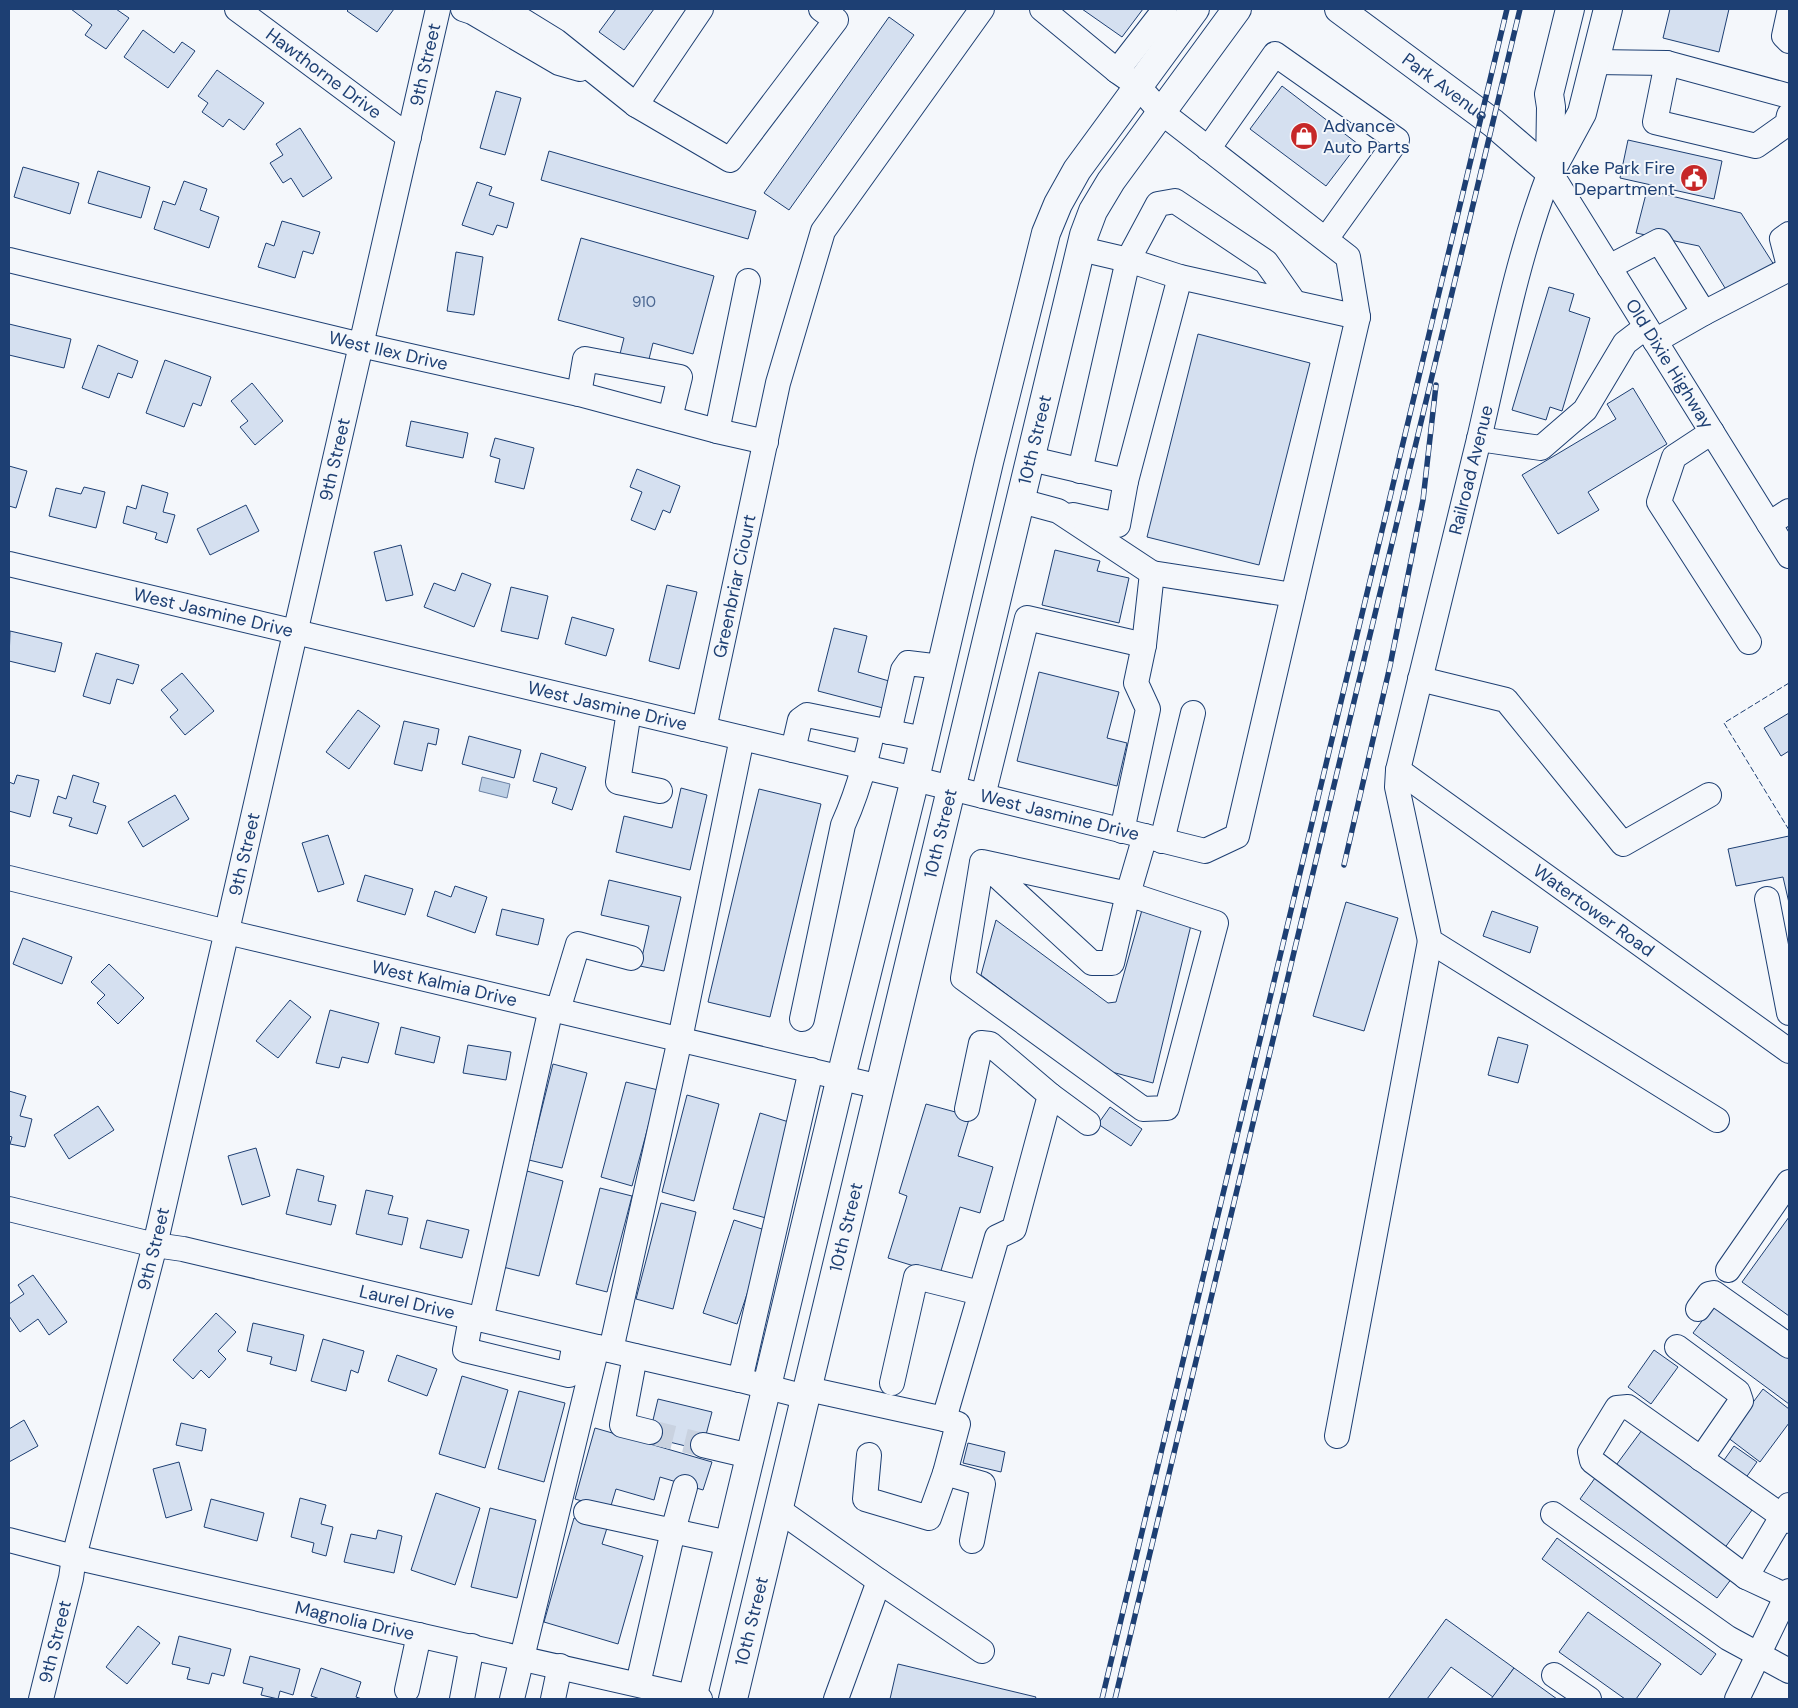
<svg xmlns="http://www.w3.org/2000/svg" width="1798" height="1708" font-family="'DM Sans',sans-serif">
<rect width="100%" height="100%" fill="#f4f7fb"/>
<polygon fill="#bed0e5" stroke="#687fa3" points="482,777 510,784 507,798 479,791"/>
<g fill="#d5e0f0" stroke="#1d3f73">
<polygon points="71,9 116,9 129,18 106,49 85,35 92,25"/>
<polygon points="349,9 394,9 377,32 347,11"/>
<polygon points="616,9 654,9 624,50 599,32"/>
<polygon points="1082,9 1143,9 1122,37"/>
<polygon points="1670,9 1729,9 1719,52 1663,38"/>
<polygon points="889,17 914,35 789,210 764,193"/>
<polygon points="143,30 174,53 182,42 195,51 168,88 124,57"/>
<polygon points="217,70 264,103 244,130 229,119 223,127 202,112 208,103 198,96"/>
<polygon points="1282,86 1358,144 1326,186 1250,129"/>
<polygon points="496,91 521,98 505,155 480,148"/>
<polygon points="300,128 332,178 303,197 291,178 283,183 270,163 283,155 276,144"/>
<polygon points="1628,140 1722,161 1714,199 1620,178"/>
<polygon points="549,151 756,211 748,239 541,180"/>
<polygon points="23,167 79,183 70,214 14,197"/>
<polygon points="98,171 150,187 141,218 88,203"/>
<polygon points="184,181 207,189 200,210 219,217 209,248 154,229 163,201 175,205"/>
<polygon points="477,182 492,187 489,195 514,203 507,228 497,225 493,235 462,225"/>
<polygon points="1647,190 1741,213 1776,268 1730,296 1699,246 1636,233"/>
<polygon points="282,221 320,232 313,254 303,251 295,278 258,267 266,243 274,246"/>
<polygon points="581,238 714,276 693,354 653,343 648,363 620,354 624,338 558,320"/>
<polygon points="456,252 483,257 474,315 447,311"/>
<polygon points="1549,287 1574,294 1569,311 1590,318 1562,411 1550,407 1546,420 1512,410"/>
<polygon points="9,324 71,339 64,368 9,355"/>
<polygon points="1198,334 1310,363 1259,565 1147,537"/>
<polygon points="98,345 138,361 132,378 118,373 109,398 82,388"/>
<polygon points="165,360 211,377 201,406 193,403 184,427 146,413"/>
<polygon points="252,383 283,421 255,445 240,427 248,421 231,401"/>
<polygon points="1633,388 1667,444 1588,492 1599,510 1558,534 1522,475 1616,419 1607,404"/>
<polygon points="411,421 468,433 463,458 406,446"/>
<polygon points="495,438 534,448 524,489 495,482 500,459 490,456"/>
<polygon points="9,466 27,471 16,508 9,506"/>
<polygon points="637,469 680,486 670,513 663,510 655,530 631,520 642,492 630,487"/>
<polygon points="142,485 168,493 163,512 175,515 167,543 155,539 157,533 123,523 127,506 136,509"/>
<polygon points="84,487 105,492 96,528 49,516 56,488 81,494"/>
<polygon points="246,505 259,531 210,555 197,529"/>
<polygon points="401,545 413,595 386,601 374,552"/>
<polygon points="1055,550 1100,561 1097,571 1129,578 1119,623 1042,605"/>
<polygon points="462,573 491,584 474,627 424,607 434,583 455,591"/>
<polygon points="667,585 697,592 679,669 649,661"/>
<polygon points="511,587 548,596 538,639 501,631"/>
<polygon points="572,617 614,629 606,656 565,644"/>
<polygon points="834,628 867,636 858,672 889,681 883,708 818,691"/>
<polygon points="10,631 62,643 55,672 9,661"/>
<polygon points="96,653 139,665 133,684 117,679 110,704 83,696"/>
<polygon points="1039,672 1119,692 1107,738 1127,743 1117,786 1017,761"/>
<polygon points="182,673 214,711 185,735 170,717 178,710 161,690"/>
<polygon points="358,710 380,726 349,769 326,752"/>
<polygon points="1789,713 1789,751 1781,756 1764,728"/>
<polygon points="404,721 439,729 436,745 428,743 422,771 394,764"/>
<polygon points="469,736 521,750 514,778 462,764"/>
<polygon points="541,753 586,767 572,810 552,803 557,788 533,781"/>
<polygon points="17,775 39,780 30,817 9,811 9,782 14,784"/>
<polygon points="73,775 99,783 93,802 106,806 97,834 69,826 72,818 53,813 58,796 66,799"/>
<polygon points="681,788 707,795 690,870 616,852 624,816 672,828"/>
<polygon points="759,789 821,804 770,1017 708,1002"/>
<polygon points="175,795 189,819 143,847 128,822"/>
<polygon points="328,835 344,884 318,892 302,843"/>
<polygon points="1789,836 1789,903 1783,877 1736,886 1728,849"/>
<polygon points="365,875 413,889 405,915 357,901"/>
<polygon points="609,880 681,897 664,971 640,966 649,926 601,915"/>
<polygon points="455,886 487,897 475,933 427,916 435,891 451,897"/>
<polygon points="1346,902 1398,918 1364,1031 1313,1016"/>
<polygon points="502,909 544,919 538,945 496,935"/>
<polygon points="1142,910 1191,925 1153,1083 1108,1071 981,975 996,920 1108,1003 1116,1002"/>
<polygon points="1492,911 1538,927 1530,953 1483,936"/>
<polygon points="23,938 72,957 62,984 13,964"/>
<polygon points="109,964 144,998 118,1024 97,1003 105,995 91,982"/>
<polygon points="290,1000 311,1017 278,1058 256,1041"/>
<polygon points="330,1010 379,1023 368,1063 342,1057 339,1068 316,1063"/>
<polygon points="401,1027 440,1037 434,1063 395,1054"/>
<polygon points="1498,1037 1528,1045 1518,1083 1488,1075"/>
<polygon points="468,1045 511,1052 506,1080 463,1073"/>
<polygon points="553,1064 587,1073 562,1168 529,1160"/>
<polygon points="626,1082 658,1090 632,1186 601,1177"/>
<polygon points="9,1091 26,1096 20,1116 32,1119 25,1147 10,1144 12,1137 9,1136"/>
<polygon points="687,1095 719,1104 694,1201 662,1192"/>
<polygon points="926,1104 970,1116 958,1156 993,1167 980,1213 960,1207 940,1274 888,1258 907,1196 899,1193"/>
<polygon points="98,1106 114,1130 69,1159 54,1135"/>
<polygon points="1110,1107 1142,1129 1131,1146 1098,1124"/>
<polygon points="760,1113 792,1123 766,1218 733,1209"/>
<polygon points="256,1148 270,1196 242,1205 228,1156"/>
<polygon points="297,1169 324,1176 318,1201 336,1205 331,1225 286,1214"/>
<polygon points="527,1171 563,1181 539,1276 503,1267"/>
<polygon points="600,1188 632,1196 607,1292 576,1284"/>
<polygon points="366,1190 393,1196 388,1214 408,1218 402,1245 356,1234"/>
<polygon points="661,1203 696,1212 673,1309 636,1299"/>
<polygon points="1789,1217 1789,1316 1742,1282"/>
<polygon points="427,1220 469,1230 462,1258 420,1248"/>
<polygon points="734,1220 768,1231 737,1324 703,1313"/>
<polygon points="33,1275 67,1322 49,1335 38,1319 20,1332 9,1316 9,1304 24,1294 18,1285"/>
<polygon points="1716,1302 1789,1355 1789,1404 1693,1333"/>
<polygon points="216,1313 236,1332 218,1351 226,1359 209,1378 201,1370 193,1379 173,1360"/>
<polygon points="253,1323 304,1335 296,1371 270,1364 272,1357 247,1351"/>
<polygon points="323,1339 364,1351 358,1373 351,1370 346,1391 311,1381"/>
<polygon points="1654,1350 1678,1367 1651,1404 1628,1387"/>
<polygon points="397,1355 437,1369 427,1396 388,1381"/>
<polygon points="462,1376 508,1390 485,1468 439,1454"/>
<polygon points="1763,1389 1789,1409 1789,1423 1760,1462 1727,1437"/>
<polygon points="519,1391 565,1403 544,1482 498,1469"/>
<polygon points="658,1399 712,1412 702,1450 649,1437"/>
<polygon points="24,1420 38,1446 9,1462 9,1429"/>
<polygon points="181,1423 206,1429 202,1451 176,1445"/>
<polygon points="595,1428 712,1462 703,1490 660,1477 654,1500 616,1489 610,1509 575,1499"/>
<polygon points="1642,1430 1752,1510 1724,1549 1614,1468"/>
<polygon points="968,1443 1005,1452 1001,1472 963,1463"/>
<polygon points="1734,1446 1757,1462 1745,1479 1722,1463"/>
<polygon points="179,1462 192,1510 166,1518 153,1469"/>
<polygon points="1595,1478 1732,1578 1717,1598 1580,1499"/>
<polygon points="436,1493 480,1508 455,1585 411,1570"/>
<polygon points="300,1498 326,1505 321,1524 333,1527 326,1556 312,1552 314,1543 291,1537"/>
<polygon points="211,1499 264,1513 257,1541 204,1527"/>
<polygon points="490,1508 536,1520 517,1598 471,1587"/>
<polygon points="574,1518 607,1528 602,1544 643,1556 618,1644 544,1622"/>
<polygon points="378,1530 402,1536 394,1573 344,1562 351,1534 376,1539"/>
<polygon points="1557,1538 1716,1654 1701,1675 1542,1559"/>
<polygon points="1588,1612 1661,1664 1636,1699 1625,1699 1559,1652"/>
<polygon points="1446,1619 1514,1668 1493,1697 1451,1667 1427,1699 1388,1699"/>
<polygon points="138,1626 160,1643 127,1684 106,1667"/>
<polygon points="179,1636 231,1649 224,1676 212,1673 209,1684 187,1679 190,1668 172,1664"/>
<polygon points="250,1656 300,1669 293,1695 280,1691 278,1699 261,1695 263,1688 243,1683"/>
<polygon points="898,1664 1036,1697 1035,1699 890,1699"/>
<polygon points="321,1668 361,1682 356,1697 362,1699 320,1699 311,1696"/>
<polygon points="1514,1668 1557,1699 1491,1699"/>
</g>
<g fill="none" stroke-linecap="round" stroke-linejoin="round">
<polyline stroke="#c9d2e0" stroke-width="24" stroke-dasharray="24 12" stroke-linecap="butt" points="650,1432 703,1445"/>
<g stroke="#1d3f73" stroke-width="26">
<g id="minor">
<path id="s1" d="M237 9 409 137"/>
<polyline points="463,9 472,12 559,63 580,69"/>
<polyline points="504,9 556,41 636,105 730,160 836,20 821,9"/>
<polyline points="1042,9 1117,71 1137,85 1161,112 1348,257 1358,317"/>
<polyline points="1789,13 1784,36 1789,41"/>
<polyline points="1595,62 1667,63 1789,96"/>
<polyline points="1667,63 1655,122 1756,146 1787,124 1789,115"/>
<polyline points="1117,71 1165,9"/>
<polyline points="636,105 701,9"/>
<polyline points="1208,149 1275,54 1397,140 1326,239"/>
<path d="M1550 172C1517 258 1500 349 1479 439 1453 549 1425 659 1398 770L1397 787 1430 941 1717 1120"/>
<path id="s2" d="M1550 172 1789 556"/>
<polyline points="1789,234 1782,239 1789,266"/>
<path id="s3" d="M9 260 361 345 579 394 717 431 766 442"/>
<polyline points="1609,267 1659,241 1704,313"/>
<polyline points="1655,341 1704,313 1789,269"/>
<polyline points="579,394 585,359 680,377 670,418"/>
<polyline points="717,431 748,281"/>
<polyline points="1712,432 1674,457 1659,502 1749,642"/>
<polyline points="1479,439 1541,448 1585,410 1625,343 1646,327"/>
<polyline points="1031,459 1126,481"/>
<polyline points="1080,471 1128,260 1158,204 1175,201 1266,262 1294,302"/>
<polyline points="1021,501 1058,511 1152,573 1144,645 1136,683 1148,709 1122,831"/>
<polyline points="1073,515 1118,525 1126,481 1180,277"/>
<polyline points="1769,524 1789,511"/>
<path id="s4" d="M9 564 915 779 1205 851 1237 836 1358 317 1180 277 1128 260 1081 249"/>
<polyline points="1152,573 1293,595"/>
<polyline points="1420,679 1506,700 1623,844 1709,795"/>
<polyline points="629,711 618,782 660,791"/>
<path id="s5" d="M704 729 778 383 823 231 982 9"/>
<polyline points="889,732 903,670 908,663 941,667"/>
<polyline points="793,750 800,720 807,715 924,739"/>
<path id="s6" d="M1398 770 1789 1051"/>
<polyline points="983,796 1027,618 1144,645"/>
<polyline points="1162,841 1193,713"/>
<polyline points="982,862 1092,963 1112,963 1128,894 1216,923 1167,1108 1143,1109 963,978 982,862 1128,894 1145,836"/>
<path id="s7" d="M9 878 227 932 880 1087"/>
<polyline points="1767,899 1789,1013"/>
<polyline points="558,1010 578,944 631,958"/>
<path d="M802 1019 843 825C857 794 866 762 873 729"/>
<polyline points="1050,1095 1088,1123"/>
<path id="s8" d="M9 1209 155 1245 183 1249 635 1356 740 1380 806 1397"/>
<polyline points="1728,1270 1789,1182"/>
<polyline points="1698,1309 1709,1294 1714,1293 1789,1346"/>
<polyline points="471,1318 465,1350 569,1375 575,1342"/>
<polyline points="481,1320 551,1008"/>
<polyline points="1677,1347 1738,1392 1741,1401 1701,1459"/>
<polyline points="611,1350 680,1039 742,738"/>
<polyline points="635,1356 622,1425 650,1432"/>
<polyline points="740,1380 811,1070"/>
<polyline points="892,1383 916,1277 980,1293"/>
<polyline points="808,1389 944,1419 997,1237 1014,1229 1050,1095 990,1044 981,1043 967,1109"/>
<polyline points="1337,1436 1430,941"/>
<polyline points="703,1445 750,1456"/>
<polyline points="869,1455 865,1499 929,1518 945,1473 958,1424 944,1419"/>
<polyline points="945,1473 983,1484 972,1541"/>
<polyline points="779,1510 879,1581"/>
<polyline points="586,1512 673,1531 685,1487"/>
<polyline points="1553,1514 1728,1638 1789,1671"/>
<polyline points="1789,1521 1628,1407 1617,1408 1590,1452 1592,1461 1746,1577 1789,1597"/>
<path id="s9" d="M9 1540 74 1557 700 1699"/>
<polyline points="1746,1577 1789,1505"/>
<polyline points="1554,1675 1589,1699"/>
<polyline points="638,1684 673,1531 729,1543"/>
<polyline points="407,1690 419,1635"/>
<path id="s10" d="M41 1699 71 1578 74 1557 155 1245 438 9"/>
<polyline points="462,1699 472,1646"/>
<polyline points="512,1699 597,1347"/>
<polyline points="553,1699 560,1666"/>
<polyline points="836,1699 879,1581 982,1651"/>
<polyline points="1737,1699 1789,1591"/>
</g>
</g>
<g stroke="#1d3f73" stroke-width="30">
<g id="major">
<path id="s11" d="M1339 9 1493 123 1550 172"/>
<polyline points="1550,168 1551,107 1549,94 1570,9"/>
<polyline points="1550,172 1582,113 1608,9"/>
<polyline points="692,1699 841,1077 915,779 989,462 1046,233 1058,204 1077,170 1195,9"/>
<path id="s12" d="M733 1699 1084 235 1093 211 1111 181 1237 9"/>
</g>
</g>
<use href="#minor" stroke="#f4f7fb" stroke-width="24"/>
<use href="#major" stroke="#f4f7fb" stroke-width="28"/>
<g stroke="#1d3f73" stroke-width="5.5">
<g id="rail">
<polyline points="1344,865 1390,666 1423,500 1436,385"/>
<polyline points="1102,1699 1507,9"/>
<polyline points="1115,1699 1520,9"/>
</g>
</g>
<use href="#rail" stroke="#f4f7fb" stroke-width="4" stroke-dasharray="11" stroke-linecap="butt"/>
<polyline stroke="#1d3f73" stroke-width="1" stroke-dasharray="6 2.5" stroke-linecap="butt" points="1789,683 1724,723 1789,830"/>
</g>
<defs>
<g id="shop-disc" transform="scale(1.4375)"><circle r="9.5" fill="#c62828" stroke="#f4f7fb"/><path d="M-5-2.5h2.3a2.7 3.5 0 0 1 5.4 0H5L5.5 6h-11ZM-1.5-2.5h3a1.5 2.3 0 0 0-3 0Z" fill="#fff"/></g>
<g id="civic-disc" transform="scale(1.4375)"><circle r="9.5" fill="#c62828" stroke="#f4f7fb"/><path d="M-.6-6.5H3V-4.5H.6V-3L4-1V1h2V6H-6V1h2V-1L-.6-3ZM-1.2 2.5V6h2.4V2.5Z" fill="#fff"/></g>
</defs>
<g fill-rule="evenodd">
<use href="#shop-disc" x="1304" y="136"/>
<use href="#civic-disc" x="1694" y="178"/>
</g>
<g text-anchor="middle" stroke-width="4" stroke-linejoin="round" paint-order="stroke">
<g font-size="15" fill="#4b6792">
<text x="644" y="307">910</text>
</g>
<g font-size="18" fill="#1d3f73" stroke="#f4f7fb">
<text dy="6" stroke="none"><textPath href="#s10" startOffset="1679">9th Street</textPath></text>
<text dy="6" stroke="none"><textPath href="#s1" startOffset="108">Hawthorne Drive</textPath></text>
<text dy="6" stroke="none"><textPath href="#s11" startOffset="132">Park Avenue</textPath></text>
<text dy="6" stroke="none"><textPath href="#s3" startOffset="390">West Ilex Drive</textPath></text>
<text dy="6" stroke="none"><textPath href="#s2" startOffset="226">Old Dixie Highway</textPath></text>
<text dy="6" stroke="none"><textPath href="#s12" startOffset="1295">10th Street</textPath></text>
<text dy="6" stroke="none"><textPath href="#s10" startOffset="1274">9th Street</textPath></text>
<text transform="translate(1471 470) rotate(-76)" y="6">Railroad Avenue</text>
<text dy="6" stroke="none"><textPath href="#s5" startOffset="146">Greenbriar Ciourt</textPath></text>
<text dy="6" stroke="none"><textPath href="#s4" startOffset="210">West Jasmine Drive</textPath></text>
<text dy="6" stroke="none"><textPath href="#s4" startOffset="615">West Jasmine Drive</textPath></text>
<text dy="6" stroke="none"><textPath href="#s4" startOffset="1080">West Jasmine Drive</textPath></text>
<text dy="6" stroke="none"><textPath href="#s12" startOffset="890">10th Street</textPath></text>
<text dy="6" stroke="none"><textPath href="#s10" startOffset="869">9th Street</textPath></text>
<text dy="6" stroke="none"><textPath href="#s6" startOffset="241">Watertower Road</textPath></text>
<text dy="6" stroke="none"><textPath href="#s7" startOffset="448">West Kalmia Drive</textPath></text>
<text dy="6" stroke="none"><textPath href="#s12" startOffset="485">10th Street</textPath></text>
<text dy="6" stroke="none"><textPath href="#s10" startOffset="464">9th Street</textPath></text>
<text dy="6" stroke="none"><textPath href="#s8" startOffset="409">Laurel Drive</textPath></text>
<text dy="6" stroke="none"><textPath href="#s9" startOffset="355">Magnolia Drive</textPath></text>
<text dy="6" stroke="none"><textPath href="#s12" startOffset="80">10th Street</textPath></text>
<text dy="6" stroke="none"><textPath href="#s10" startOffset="59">9th Street</textPath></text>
</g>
<g font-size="18" fill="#1d3f73" stroke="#f4f7fb" text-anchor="start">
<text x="1323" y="132">Advance<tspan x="1323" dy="21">Auto Parts</tspan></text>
<text x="1675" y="174" text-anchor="end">Lake Park Fire<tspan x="1675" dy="21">Department</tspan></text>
</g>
</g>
<rect width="1798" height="1708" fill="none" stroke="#1d3f73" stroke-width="20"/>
</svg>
